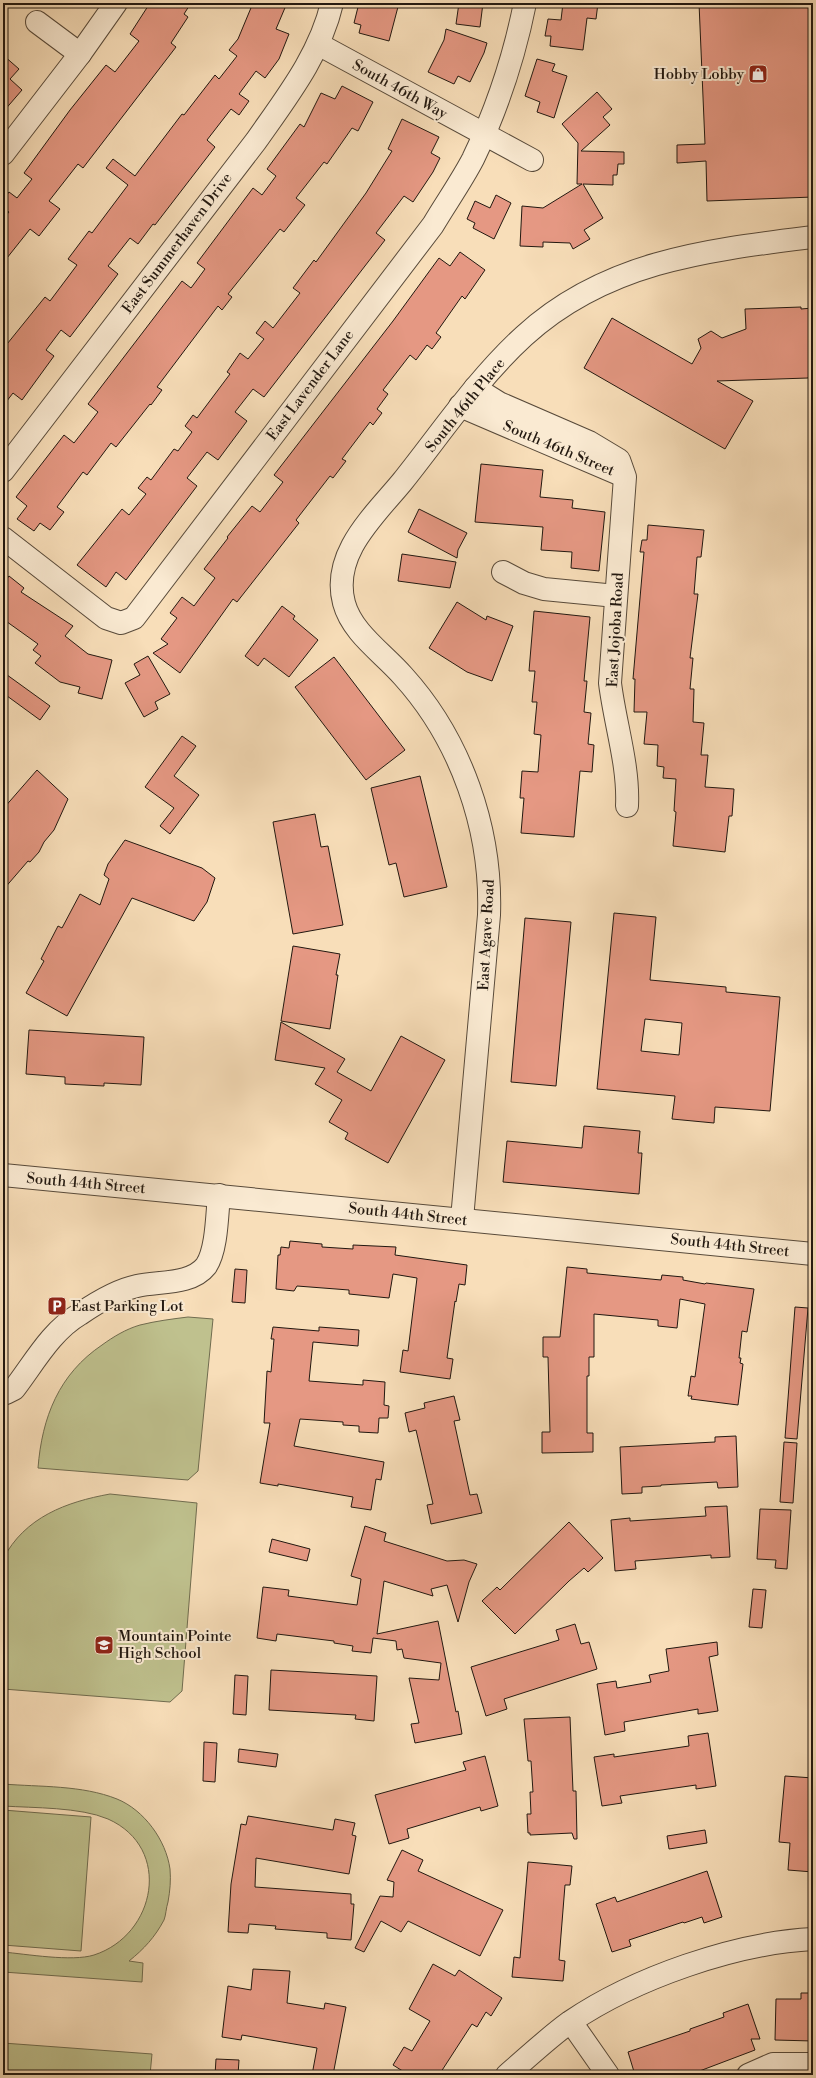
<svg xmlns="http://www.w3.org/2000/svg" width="816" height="2078" font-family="'Libre Bodoni',serif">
<rect width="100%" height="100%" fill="#f8deb9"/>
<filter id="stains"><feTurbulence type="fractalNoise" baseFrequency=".005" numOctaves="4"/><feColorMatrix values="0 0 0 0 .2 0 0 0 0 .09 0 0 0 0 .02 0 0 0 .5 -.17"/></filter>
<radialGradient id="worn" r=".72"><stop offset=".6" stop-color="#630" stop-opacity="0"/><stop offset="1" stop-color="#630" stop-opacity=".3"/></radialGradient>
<g fill="#bfc18e" stroke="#706c4f">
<path d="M188 1317 213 1319 198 1471 188 1480 38 1468C42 1417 59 1374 102 1345 113 1337 126 1329 140 1325 156 1321 172 1319 188 1317Z"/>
<path d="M110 1494 197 1503 182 1691 170 1702 3 1689V1559C25 1517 66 1502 110 1494Z"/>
<path d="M3 1784C40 1787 82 1785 117 1799 144 1810 166 1840 170 1869 171 1880 170 1891 168 1902 166 1908 166 1915 164 1920 155 1937 144 1949 129 1961L143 1963 142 1982 3 1972V1952C26 1954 72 1962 94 1955 156 1935 173 1848 108 1819 80 1807 34 1808 3 1806Z"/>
<polygon points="3,1810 91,1817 81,1951 3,1945"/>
<polygon points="3,2043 152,2054 150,2075 3,2075"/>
</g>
<g fill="#e59883" stroke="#221810" fill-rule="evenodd">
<polygon points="150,3 191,3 184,14 188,17 171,43 176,47 83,168 78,164 49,201 60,209 39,236 30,229 3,263 3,219 9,212 3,208 3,200 9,192 17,198 32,179 24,173 70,110 106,65 115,72 139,41 130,34"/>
<polygon points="253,3 287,3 276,29 289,34 279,59 265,78 256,71 239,94 249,101 239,115 231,109 207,140 215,147 155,225 153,224 138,244 130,238 108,266 118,274 70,337 61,330 46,350 54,356 22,400 13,393 3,406 3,349 45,297 50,301 77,265 68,259 89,231 92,233 128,185 106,168 113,159 135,176 182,114 184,115 215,75 219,79 237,56 229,50 238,39"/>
<polygon points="359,3 399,3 389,41 359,33 361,25 354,23"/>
<polygon points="459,3 483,3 480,27 456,24"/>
<polygon points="563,3 598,3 596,19 587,18 583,50 550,46 551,36 545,36 548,19 561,20"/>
<polygon points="699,3 813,3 813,197 707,201 706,161 677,163 677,145 705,144"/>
<polygon points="446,29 487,43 484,53 470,82 458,76 454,84 428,72 444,40"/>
<polygon points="3,55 19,69 10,79 22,90 3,112"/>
<polygon points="537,59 555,64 552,71 567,76 554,118 537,112 540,102 525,96"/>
<polygon points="342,86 373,102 358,131 352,128 327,164 324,162 296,198 305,205 284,232 280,229 257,258 228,294 232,297 222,310 218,306 157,387 162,390 151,405 150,404 116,447 111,443 87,475 83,472 57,507 64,512 50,530 40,523 34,531 17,519 27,506 16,497 64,435 74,443 98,412 88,404 182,281 191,288 205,269 197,263 253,188 262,195 276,176 267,169 300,124 304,127 321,93 335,99"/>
<polygon points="597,92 612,109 603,117 610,125 581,151 624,152 624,164 618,164 617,175 613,175 613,185 583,184 603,218 584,230 590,239 573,249 570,243 543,242 543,247 520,246 522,206 543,208 582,184 577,184 578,143 562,124"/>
<polygon points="402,119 439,137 431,153 440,158 433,172 413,202 404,196 376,233 385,240 264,397 253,389 235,412 247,421 218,460 207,452 187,478 197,486 126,580 116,572 106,587 77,565 122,509 129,515 146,494 138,488 147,477 151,480 174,449 178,451 192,432 185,426 193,415 197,418 230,374 227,372 240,353 248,359 264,339 256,333 265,321 273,328 300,293 293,288 314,260 316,262 366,193 392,151 388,149"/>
<polygon points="496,195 511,203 494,239 473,228 475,223 467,219 475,201 490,208"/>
<polygon points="460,252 485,270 465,299 462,296 436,333 441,337 432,349 427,345 416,360 410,355 383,390 388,394 377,409 382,413 373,425 370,422 342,459 346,461 333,478 330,476 296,520 299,523 237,602 233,599 180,673 153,653 168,644 161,639 177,618 170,613 182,597 194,606 215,578 204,569 228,538 227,537 252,506 260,512 283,482 274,475 393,321 439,258 450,266"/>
<polygon points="801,307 801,309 813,308 813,366 808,378 717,381 753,401 725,449 584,368 612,318 692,364 701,348 698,339 711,331 722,338 746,329 745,309"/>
<polygon points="481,464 543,470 540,497 573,500 572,508 605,512 599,571 571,568 572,552 541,550 543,527 475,522"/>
<polygon points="419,509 467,533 458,550 457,558 408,532"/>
<polygon points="648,525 704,530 701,557 697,557 694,594 698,594 690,658 693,658 690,689 694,689 693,722 704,723 701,755 708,755 705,787 734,789 732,816 729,816 725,852 673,846 676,812 674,811 676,779 663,778 664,767 657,766 658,745 644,744 647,712 634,712 635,679 633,679 644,552 640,552 642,540 647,540"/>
<polygon points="402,554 456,562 450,588 398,581"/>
<polygon points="9,576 24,588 21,592 73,626 65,636 88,654 112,660 102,699 78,693 80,687 60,682 35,663 41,656 33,650 38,644 3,619 3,584"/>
<polygon points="457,602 486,620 487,616 513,626 492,681 467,672 429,648"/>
<polygon points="282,606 295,616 293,619 318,640 289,677 264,658 258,666 245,656"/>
<polygon points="534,611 590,617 584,681 587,681 584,712 591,713 588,744 594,745 592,772 580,771 574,837 521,833 524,798 520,798 522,771 538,772 541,735 534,734 537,702 532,702 535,671 529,671"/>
<polygon points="148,656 170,694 155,702 158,709 144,717 125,683 140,675 134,664"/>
<polygon points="334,657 405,750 366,780 295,687"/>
<polygon points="3,672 50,706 40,720 3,693"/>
<polygon points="182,736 196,746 174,776 199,795 170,834 160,826 174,808 145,787"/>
<polygon points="37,770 68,799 54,830 44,842 39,852 30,862 28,861 3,890 3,809"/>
<polygon points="420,776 447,887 404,897 396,863 389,865 371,788"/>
<polygon points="315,814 321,847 328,846 343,925 293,934 273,822"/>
<polygon points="125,840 202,868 215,878 207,902 194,921 132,898 67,1016 26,993 44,961 41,959 58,926 62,928 80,894 100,905 109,879 104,875 108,864"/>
<path d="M614 913 656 917 650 980 726 987V992L780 997 770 1111 715 1107 714 1123 672 1119 675 1096 597 1089ZM645 1019 682 1023 679 1055 641 1051Z"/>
<polygon points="525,918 571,922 556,1086 511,1082"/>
<polygon points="293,946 340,954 336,975 338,975 330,1029 281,1021"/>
<polygon points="281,1022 345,1059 337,1072 371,1091 401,1036 445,1060 388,1163 345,1139 348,1133 329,1122 342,1100 315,1084 325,1068 275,1060"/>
<polygon points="29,1030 144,1037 141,1085 104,1083 104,1086 65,1084 65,1077 26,1074"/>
<polygon points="584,1126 640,1131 638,1153 642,1153 639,1194 503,1182 507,1141 582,1148"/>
<polygon points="290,1241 322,1244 322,1247 353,1249 353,1245 396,1247 395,1255 467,1265 465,1285 459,1284 456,1302 455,1301 447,1358 453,1359 450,1379 400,1372 403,1350 408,1351 417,1278 393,1274 389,1298 349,1294 349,1290 297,1286 294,1291 276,1289 278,1255 280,1255 281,1247 289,1248"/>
<polygon points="567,1267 587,1269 587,1273 661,1280 662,1275 683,1277 683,1280 705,1284 706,1283 754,1289 747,1332 742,1331 739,1358 741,1358 740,1363 743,1364 738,1405 691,1399 692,1396 688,1396 691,1376 695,1377 705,1304 680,1299 677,1328 658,1326 658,1320 594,1314 594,1357 589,1357 589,1376 587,1376 587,1433 593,1433 593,1452 542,1453 542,1432 550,1432 548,1357 543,1357 543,1337 560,1337"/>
<polygon points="235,1269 247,1270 245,1303 232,1302"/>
<polygon points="795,1307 808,1308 797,1439 785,1438"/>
<polygon points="273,1327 319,1331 319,1327 359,1330 358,1346 313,1342 309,1381 363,1385 363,1380 385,1382 384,1405 389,1406 388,1418 379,1418 378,1433 359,1432 359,1426 343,1425 343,1422 300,1419 294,1446 384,1462 381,1480 376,1479 371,1510 351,1507 353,1497 278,1484 278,1486 260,1483 270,1423 264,1423 267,1371 271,1372 274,1339 271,1339"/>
<polygon points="454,1396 460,1420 454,1421 470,1495 477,1494 482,1513 431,1524 427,1505 433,1504 416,1430 409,1432 405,1413 425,1408 424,1403"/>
<polygon points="736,1436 738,1487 718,1488 717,1482 661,1485 661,1486 642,1487 642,1493 622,1494 620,1447 715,1442 715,1437"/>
<polygon points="784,1442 797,1443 793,1503 780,1502"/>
<polygon points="727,1506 730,1557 711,1558 711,1555 635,1561 636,1569 615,1571 611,1520 630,1518 630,1521 706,1516 705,1507"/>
<polygon points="760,1509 791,1510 787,1569 775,1568 776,1560 757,1559"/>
<polygon points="569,1522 603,1558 588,1572 584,1568 569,1581 515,1634 482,1601 497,1587 500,1590"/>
<polygon points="365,1526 386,1533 384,1541 447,1561 464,1560 477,1564 469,1582 458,1622 447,1585 431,1589 433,1596 384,1581 377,1634 438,1621 456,1712 458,1711 462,1734 415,1743 411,1724 419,1723 409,1678 439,1680 441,1663 404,1658 402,1649 397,1650 396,1641 373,1638 371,1653 352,1651 353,1646 334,1643 334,1641 277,1634 276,1641 257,1638 263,1587 289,1590 288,1596 357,1605 361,1579 351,1576"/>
<polygon points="272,1539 310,1549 307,1561 269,1552"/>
<polygon points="753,1589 766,1590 762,1628 749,1627"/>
<polygon points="575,1624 581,1644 589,1642 597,1669 504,1699 507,1709 486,1716 471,1667 559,1640 556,1630"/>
<polygon points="717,1642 718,1655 709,1657 718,1711 698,1714 698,1709 624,1722 625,1731 605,1735 597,1684 616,1681 617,1688 651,1682 649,1675 669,1671 666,1649"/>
<polygon points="271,1670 377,1676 374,1721 355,1719 356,1715 269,1710"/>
<polygon points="235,1675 248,1676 246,1715 233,1714"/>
<polygon points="570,1717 573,1791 576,1791 577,1839 574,1839 572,1833 530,1835 530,1833 528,1833 527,1814 531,1814 530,1792 533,1792 531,1761 528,1761 524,1719"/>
<polygon points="708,1733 716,1786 696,1789 696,1785 620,1796 622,1803 602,1806 594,1757 614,1754 614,1757 689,1746 688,1736"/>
<polygon points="204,1742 217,1743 215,1782 203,1781"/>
<polygon points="239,1749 278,1754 276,1767 238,1762"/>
<polygon points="485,1756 498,1806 481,1811 480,1807 407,1829 409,1838 389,1844 375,1795 466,1770 463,1762"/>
<polygon points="785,1776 813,1778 813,1872 788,1870 790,1843 779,1842"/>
<polygon points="248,1816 333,1830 335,1819 355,1823 352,1835 356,1836 349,1874 256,1858 255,1887 351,1894 351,1904 354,1904 351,1940 327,1938 327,1933 275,1929 276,1926 249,1924 248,1933 228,1932 231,1884 241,1824 246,1825"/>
<polygon points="705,1830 707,1843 669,1849 667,1836"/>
<polygon points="402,1850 423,1860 418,1871 503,1910 480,1956 408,1921 401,1932 381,1921 364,1952 355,1948 380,1896 393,1897 394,1882 387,1880"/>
<polygon points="528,1862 572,1866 570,1885 565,1885 559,1960 565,1961 563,1981 512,1977 514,1957 520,1958"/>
<polygon points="707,1871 722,1917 704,1923 702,1917 684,1923 683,1922 629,1940 631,1946 612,1952 596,1904 615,1897 617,1902"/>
<polygon points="433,1964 455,1976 459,1970 502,1998 491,2016 486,2012 477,2027 472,2024 439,2075 409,2075 393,2065 404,2047 412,2051 430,2021 409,2009"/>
<polygon points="253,1969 290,1971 287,2003 324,2009 325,2003 346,2007 333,2075 312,2075 317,2048 242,2035 241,2040 222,2037 228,1986 251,1990"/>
<polygon points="801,1993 813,1993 813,2041 775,2040 776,1999 801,1999"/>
<polygon points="748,2004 760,2039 751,2039 755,2050 689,2075 635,2075 628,2052 690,2031 690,2029 724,2017 723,2013"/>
<polygon points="216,2059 239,2060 238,2075 215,2075"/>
</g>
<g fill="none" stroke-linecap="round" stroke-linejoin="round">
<g stroke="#584a3a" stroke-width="24">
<g id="minor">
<polyline points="37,22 80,54"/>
<polyline points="318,44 532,160"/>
<polyline points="3,154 80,54 116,3"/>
<path d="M475 388 499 403 589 442 619 460 625 477 610 683C615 724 629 765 627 806"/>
<polyline points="460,406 619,474"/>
<path d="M3 471 256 141C286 98 320 55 332 3"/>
<path d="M3 538 106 618 121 623 134 618 433 225C446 203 461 182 473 159 497 109 514 58 525 3"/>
<polyline points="503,572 524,583 544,589 616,596"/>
<polyline points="3,1175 813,1254"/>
<path d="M462 1219 489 915C492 829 461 740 403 676 383 653 352 633 344 603 331 554 374 516 402 482 442 432 477 379 524 336 606 261 708 250 813 237"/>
<path d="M6 1393 14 1389C34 1363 51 1331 80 1314 96 1303 118 1290 137 1286 159 1281 191 1285 206 1266 217 1250 217 1214 219 1195"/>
<polyline points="571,2022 608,2075"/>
<path d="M507 2075C528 2057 548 2038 570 2022 635 1978 735 1943 813 1939"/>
<polyline points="748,2075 773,2064 813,2064"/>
</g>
</g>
<use href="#minor" stroke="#faead2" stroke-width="22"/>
</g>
<defs>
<g id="shop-square" transform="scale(1)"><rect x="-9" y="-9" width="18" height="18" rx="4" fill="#8f2418" stroke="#faead2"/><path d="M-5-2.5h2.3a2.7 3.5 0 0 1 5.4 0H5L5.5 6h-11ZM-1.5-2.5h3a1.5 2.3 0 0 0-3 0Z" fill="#fff"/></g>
<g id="parking-square" transform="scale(1)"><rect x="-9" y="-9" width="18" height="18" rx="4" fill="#8f2418" stroke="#faead2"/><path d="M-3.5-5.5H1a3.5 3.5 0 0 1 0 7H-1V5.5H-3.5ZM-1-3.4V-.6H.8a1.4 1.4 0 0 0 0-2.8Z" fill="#fff"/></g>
<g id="school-square" transform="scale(1)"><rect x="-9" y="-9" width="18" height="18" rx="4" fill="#8f2418" stroke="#faead2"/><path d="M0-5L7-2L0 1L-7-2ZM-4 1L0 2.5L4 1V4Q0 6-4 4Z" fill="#fff"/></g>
</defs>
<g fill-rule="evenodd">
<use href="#shop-square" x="758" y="74"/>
<use href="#parking-square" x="57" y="1306"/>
<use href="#school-square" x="104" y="1645"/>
</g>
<g text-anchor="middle" stroke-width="4" stroke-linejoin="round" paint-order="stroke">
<g font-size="15" fill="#221810" stroke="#faead2" text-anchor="start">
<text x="744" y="79" text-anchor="end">Hobby Lobby</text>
<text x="71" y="1311">East Parking Lot</text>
<text x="118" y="1641">Mountain Pointe<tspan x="118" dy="17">High School</tspan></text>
</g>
<g font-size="15" fill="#221810" stroke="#faead2">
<text transform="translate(400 89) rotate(29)" y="5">South 46th Way</text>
<text transform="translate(177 243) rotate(-53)" y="5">East Summerhaven Drive</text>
<text transform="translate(310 385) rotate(-53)" y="5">East Lavender Lane</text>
<text transform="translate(465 405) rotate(-51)" y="5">South 46th Place</text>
<text transform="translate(559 448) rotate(23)" y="5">South 46th Street</text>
<text transform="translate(615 630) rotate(-87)" y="5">East Jojoba Road</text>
<text transform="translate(486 935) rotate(-87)" y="5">East Agave Road</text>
<text transform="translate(86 1183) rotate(5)" y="5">South 44th Street</text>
<text transform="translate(408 1214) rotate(6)" y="5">South 44th Street</text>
<text transform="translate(730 1245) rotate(6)" y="5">South 44th Street</text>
</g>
</g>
<rect width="816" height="2078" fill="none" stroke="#f8deb9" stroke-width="16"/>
<rect x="4" y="4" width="808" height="2070" fill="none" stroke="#221810" stroke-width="2"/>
<rect x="8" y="8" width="800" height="2062" fill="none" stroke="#221810"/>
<rect width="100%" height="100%" filter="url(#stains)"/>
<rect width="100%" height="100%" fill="url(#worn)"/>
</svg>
